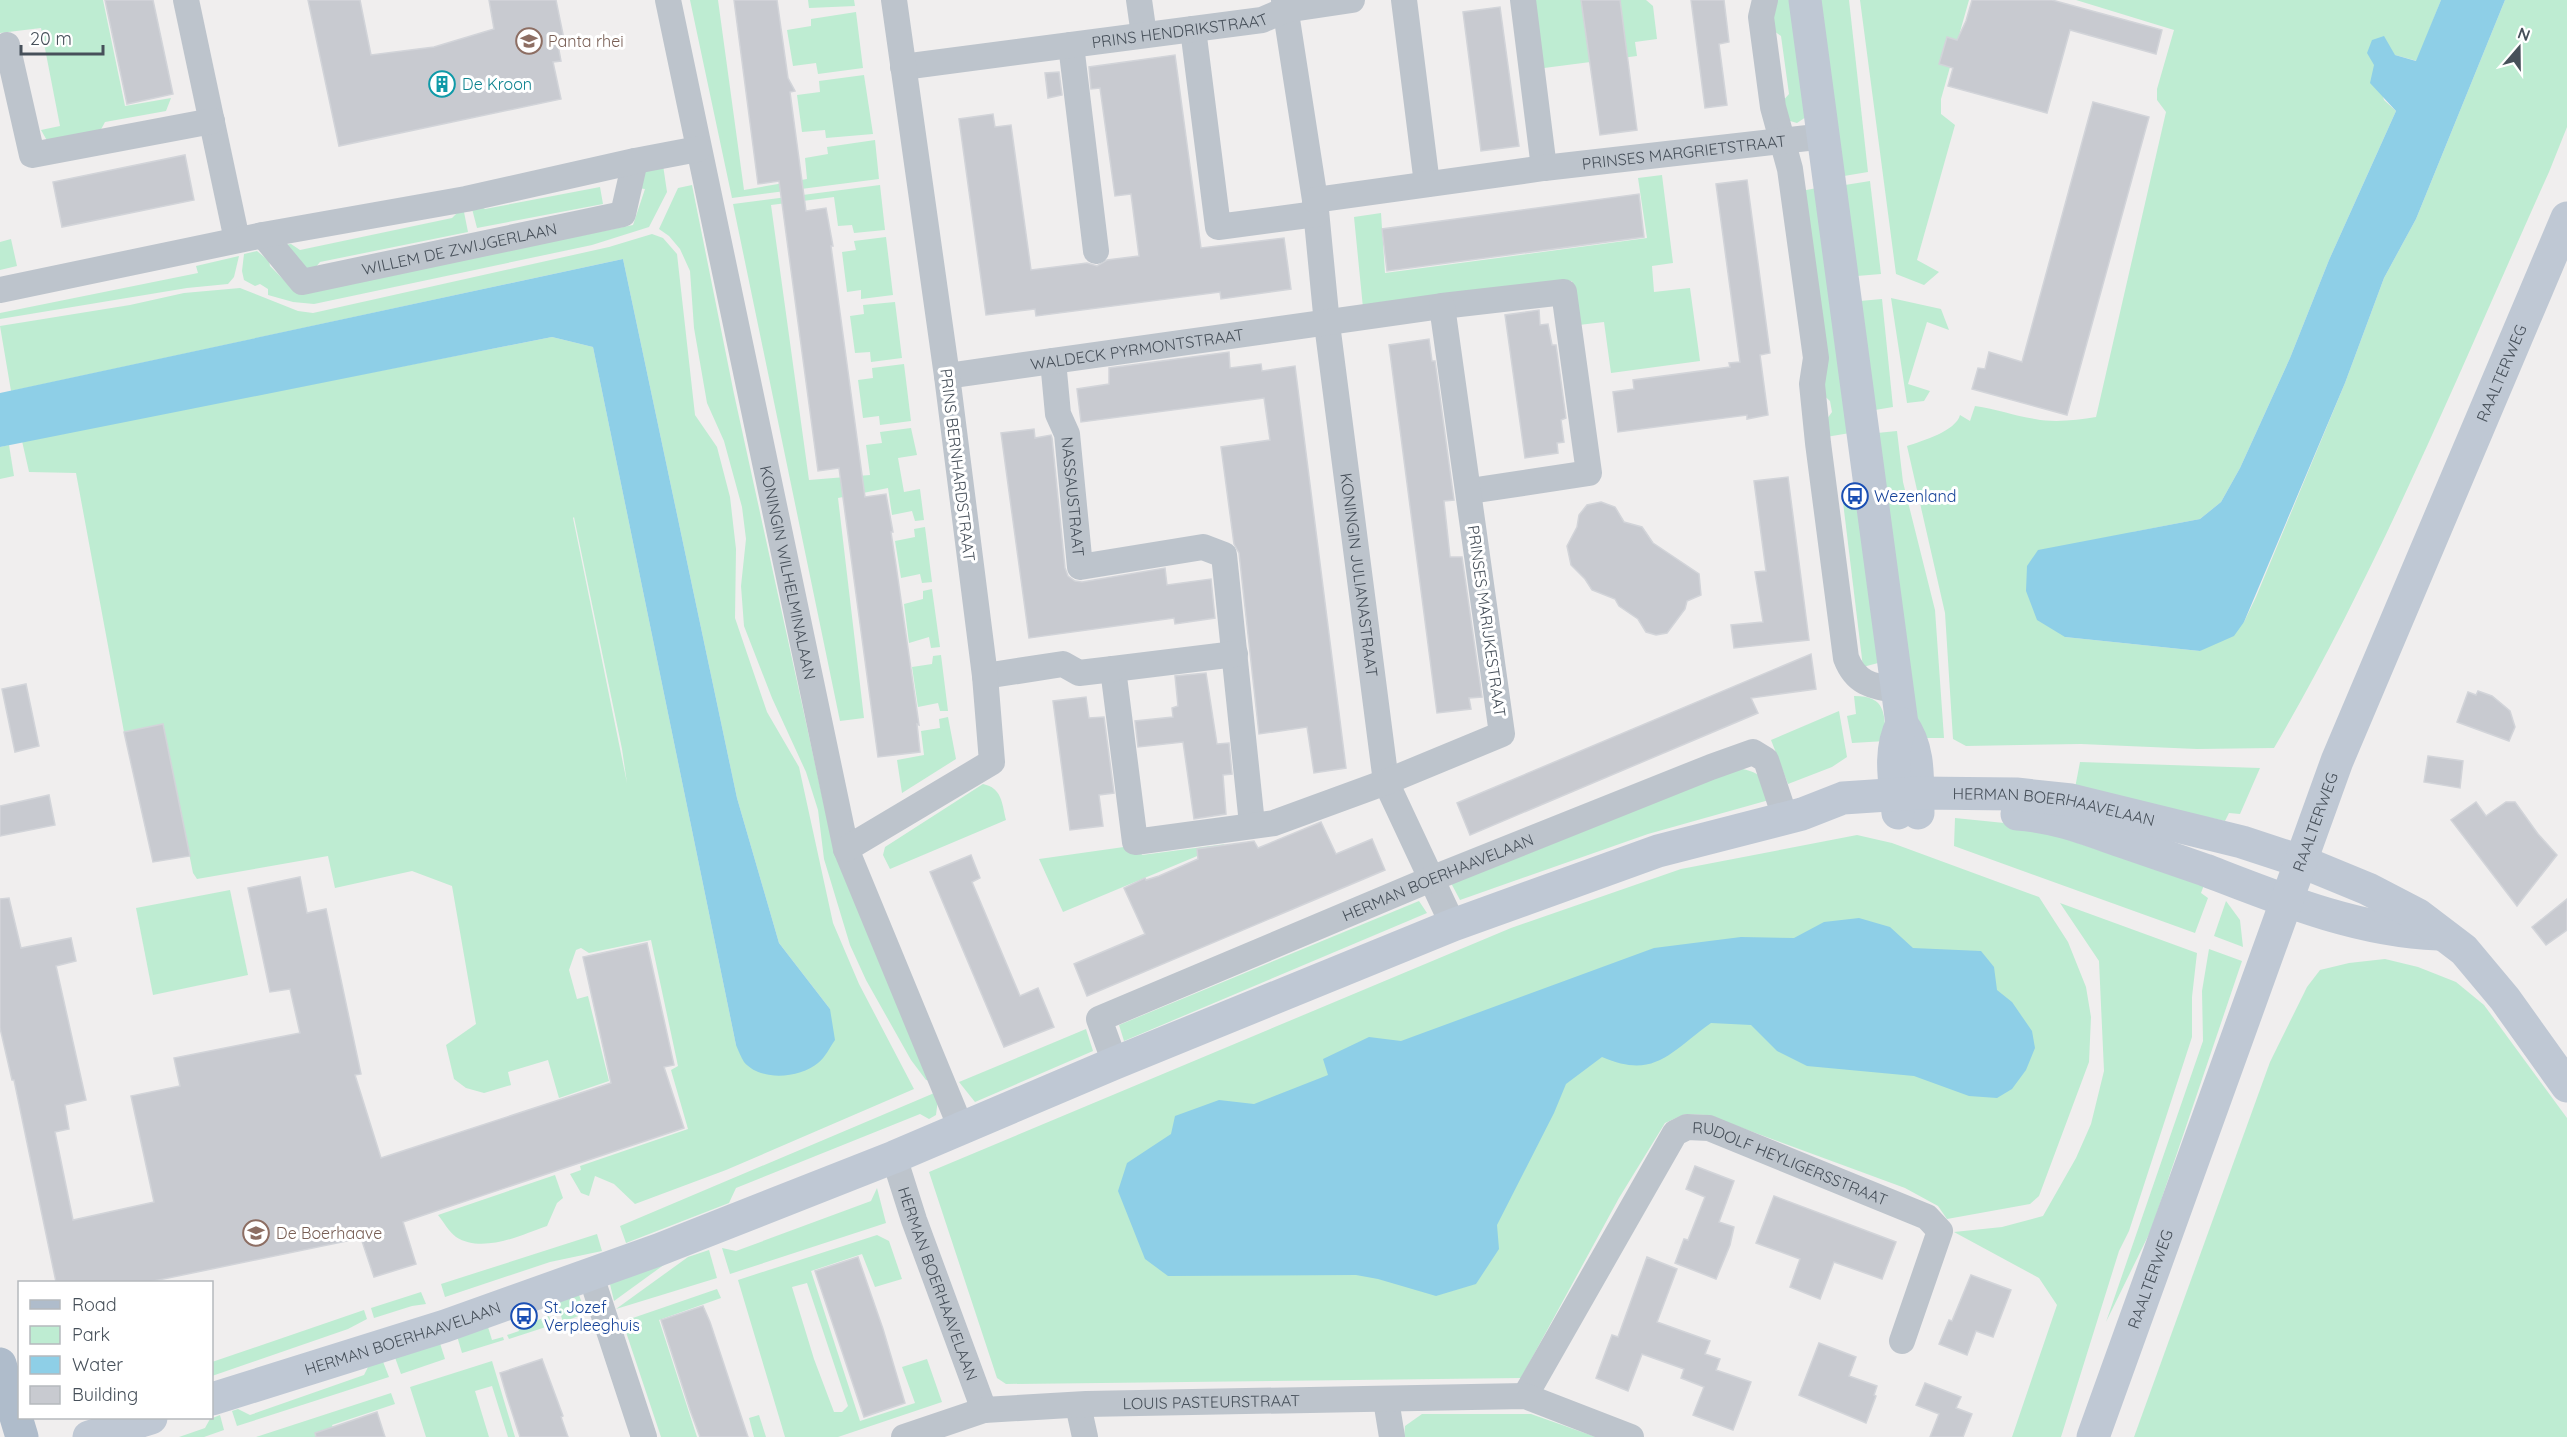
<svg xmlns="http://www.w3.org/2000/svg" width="2567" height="1437" font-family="Quicksand,sans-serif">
<rect width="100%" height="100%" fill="#f0eeee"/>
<g fill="#beecd2" fill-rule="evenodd">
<polygon points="0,0 103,0 125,106 171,98 166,111 105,122 98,135 49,144 41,130 60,126 41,28 0,33"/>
<polygon points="690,0 718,0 744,190 807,179 805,158 828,154 827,147 875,140 879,179 732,198"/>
<polygon points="808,0 854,0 855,6 809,8"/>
<polygon points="1535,0 1646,0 1653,6 1657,39 1635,42 1637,56 1544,68"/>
<polygon points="1774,0 1792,0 1806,117 1797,123 1790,121 1781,103 1789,94 1781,36 1771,29"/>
<polygon points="1820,0 1849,0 1868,172 1844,176"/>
<polygon points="1860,0 1969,0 1941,99 1941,114 1955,125 1917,260 1939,272 1924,285 1896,274"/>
<path d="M2076 0H2441L2417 61 2395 55 2374 65 2384 100 2396 111 2329 260 2290 358 2240 468 2221 502 2200 519 2133 532 2065 637 2200 651 2244 622 2256 597 2345 383 2384 278 2416 219 2505 0H2567V127L2549 172C2462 365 2381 565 2274 748L2197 749 2081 744 1966 746 1953 739 1945 613 1907 446C1922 441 1956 431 1960 415L1970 421 1975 406C1996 409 2015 416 2035 419 2055 423 2077 420 2096 417L2166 112 2157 100V89L2174 30Z"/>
<polygon points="856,12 863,68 818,74 816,63 793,66 787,30 811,26 811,19"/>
<polygon points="864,75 873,134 826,138 825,130 802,132 797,95 820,92 819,81"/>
<polygon points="663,165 667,192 649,227 592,245 314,304 293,302 268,295 268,289 260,284 255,286 244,280 242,271 244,254 257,251 269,261 270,266 297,293 633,225 645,189 637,188 646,168"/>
<polygon points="1662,175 1673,263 1652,266 1654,292 1690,288 1700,361 1611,373 1604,322 1579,325 1572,281 1363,308 1354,217 1381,213 1385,273 1647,238 1638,178"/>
<polygon points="1870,181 1881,274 1857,276 1845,185"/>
<polygon points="692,185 734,394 830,832 933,1081 926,1080 911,1060 866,980 850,945 824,859 818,810 806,772 772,698 744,626 741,586 746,539 742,507 724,441 707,403 694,328 690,271 680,249 669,236 659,229 678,188"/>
<polygon points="880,185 885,230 854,233 852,225 838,226 834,197 771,205 809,480 870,475 866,445 882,443 880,432 911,428 917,455 898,458 904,492 920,489 924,520 915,521 912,511 892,515 888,488 838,498 864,718 840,721 733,204"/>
<polygon points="600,187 603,204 477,228 471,205 478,205 485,209"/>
<polygon points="1817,188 1850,433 1826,437 1824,423 1832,412 1830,401 1819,391 1801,191"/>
<polygon points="463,207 468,232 320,262 310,274 282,245 291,244 300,250 452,218"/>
<path d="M652 234 663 238 677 254 695 415 717 447 730 497 736 549 735 618 767 712 799 767 833 923 859 984 914 1089 726 1170 635 1204 614 1184 595 1176 589 1196 581 1193 570 1174 581 1170 580 1166 688 1129 671 1070 678 1066 651 940 589 953 581 948 576 950 569 970 577 999 588 996 609 1081 559 1098 548 1060 508 1072 511 1085 484 1093 466 1088 454 1079 446 1045 476 1024 452 886 412 871 335 888 328 856 197 879 193 873 163 725 124 732 76 473 29 472 22 441 552 337 593 347 736 1045 830 1009 779 943 737 798 623 259 11 391 0 326 130 305 184 293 240 288 298 311 313 313 609 247ZM574 517 622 749 627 783 573 518Z"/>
<polygon points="886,237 893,295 861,299 861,290 847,292 842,252 856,250 854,241"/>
<polygon points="11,239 17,266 0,270 0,242"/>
<polygon points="239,256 234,277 228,284 187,288 0,319 0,313 198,273 196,266"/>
<polygon points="1891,298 1941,309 1949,330 1927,322 1908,384 1930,391 1924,401 1907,403"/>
<polygon points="1882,299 1893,407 1875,410 1860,301"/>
<polygon points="895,302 902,358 871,362 870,352 855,353 850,316 864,314 863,305"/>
<polygon points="904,364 911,421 880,425 879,416 863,418 858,380 873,378 872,368"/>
<polygon points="1897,431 1903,482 1935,610 1944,738 1921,738 1912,715 1877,433"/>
<polygon points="9,445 14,476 0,479 0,447"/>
<polygon points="1858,499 1878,663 1863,667 1843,502"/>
<polygon points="925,527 932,582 922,583 920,574 901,578 895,541 915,537 914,529"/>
<polygon points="932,589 940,647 931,648 929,637 909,643 904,604 923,599 923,591"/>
<polygon points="941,655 948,711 940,711 938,703 918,707 912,667 932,664 933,656"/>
<path d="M1854 696C1887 696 1884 714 1886 741L1852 743 1847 716 1856 714Z"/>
<polygon points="1839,711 1847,757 1832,767 1788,784 1771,740"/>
<polygon points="948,717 956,759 902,793 897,760 924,755 921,731 940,728 939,719"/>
<polygon points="2080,762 2260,768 2240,814 2229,813 2225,821 2075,788"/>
<path d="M1732 767C1759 772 1763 773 1769 800L1648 834 1460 900 1451 883Z"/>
<path d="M983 784C1002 788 1002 803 1006 820L890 869 883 855 885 847Z"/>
<polygon points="1955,818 2024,825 2204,885 2201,893 2208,898 2195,933 1954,846"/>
<polygon points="1857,835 1892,843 2039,897 2068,942 2086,987 2091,1017 2089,1062 2039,1196 2030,1204 1947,1219 1938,1206 1905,1188 1707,1115 1685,1114 1665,1123 1619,1198 1521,1378 1006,1384 997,1378 929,1172 1511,928 1681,869"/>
<polygon points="1226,844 1063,912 1039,859 1138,845 1142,855"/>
<polygon points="230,890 248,975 153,995 136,908"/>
<polygon points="1419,901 1427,913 1124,1041 1119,1025"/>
<polygon points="2226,901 2240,920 2243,947 2214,936"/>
<polygon points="2060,903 2197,953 2192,997 2192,1037 2129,1231 2119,1251 2061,1437 2012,1437 2057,1305 2039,1278 1954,1232 2002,1227 2043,1216 2076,1158 2091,1124 2104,1071 2099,961"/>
<polygon points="2209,949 2242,961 2151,1230 2106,1322 2203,1041 2202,991"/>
<polygon points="2385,959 2418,967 2456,982 2484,1005 2567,1118 2567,1437 2134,1437 2270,1062 2307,987 2320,970 2349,963"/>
<polygon points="1086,1029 1093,1051 975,1102 959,1082"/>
<polygon points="939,1091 936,1115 929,1119 920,1114 736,1188 729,1203 626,1243 620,1226"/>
<path d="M555 1175 563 1198 557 1203 547 1226C521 1235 483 1254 456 1237 449 1232 443 1221 438 1215Z"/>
<polygon points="877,1188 886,1223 730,1274 722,1248 736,1251 871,1201"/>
<polygon points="597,1234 602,1251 550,1262 445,1297 441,1284"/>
<path d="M877 1235 889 1241 902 1279 875 1287 862 1254 811 1271 860 1421 915 1403 902 1367 927 1359 942 1402 838 1437H785L738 1280ZM807 1283 848 1406 842 1412H834L814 1359 792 1287Z"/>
<polygon points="709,1250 717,1278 616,1309 688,1257"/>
<polygon points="665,1264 614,1301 609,1280"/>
<polygon points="717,1289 721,1298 659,1320 697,1437 661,1437 624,1326 627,1320"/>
<polygon points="577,1290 586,1313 563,1322 555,1297"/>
<polygon points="421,1292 426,1304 412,1306 374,1318 371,1308"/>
<polygon points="364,1310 367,1319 348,1329 212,1376 212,1362"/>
<polygon points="549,1316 552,1325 509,1339 507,1335 519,1331 515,1319 518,1318 521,1326"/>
<polygon points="488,1327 492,1340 503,1337 504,1340 462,1353 457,1336"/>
<polygon points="438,1337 445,1359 401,1374 393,1352"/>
<polygon points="382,1359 389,1377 237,1426 232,1411 238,1409 250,1415 364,1375 369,1365"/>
<polygon points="492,1361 515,1437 508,1437 492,1386 475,1391 489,1437 426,1437 410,1387"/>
<polygon points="391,1393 395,1404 332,1425 336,1437 256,1437"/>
<polygon points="1422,1414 1531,1414 1596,1437 1404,1437 1405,1426"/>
<polygon points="220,1415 224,1430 204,1437 179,1437 205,1428 210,1419"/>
<polygon points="759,1415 766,1437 754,1437 749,1418"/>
</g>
<g fill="#8ecfe7">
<polygon points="2441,0 2505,0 2416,219 2384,278 2345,383 2244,622 2234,636 2200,651 2065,637 2037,620 2026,591 2027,566 2038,550 2200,519 2221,502 2240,468 2290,358 2329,260 2396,111 2370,83 2374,65 2367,53 2372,40 2384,36 2395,55 2416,61"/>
<path d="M623 259 737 798 779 943 830 1009 835 1040C830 1047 825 1058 818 1063 800 1078 761 1082 744 1062 741 1057 738 1050 736 1045L593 347 552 337 0 447V393Z"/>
<path d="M1859 918 1890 927 1913 948 1981 951 1994 967 1997 990 2012 1002 2032 1031 2035 1048 2026 1070 2012 1089 1997 1098 1969 1096 1914 1076 1807 1066 1777 1051 1751 1025 1711 1023C1670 1052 1655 1080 1602 1057L1566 1084 1554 1113 1497 1225 1499 1249 1476 1284 1436 1296 1378 1279 1356 1275 1168 1276 1145 1259 1118 1191 1127 1163 1171 1134 1175 1116 1219 1100 1254 1104 1328 1075 1323 1059 1369 1037 1401 1041 1654 948 1741 937 1794 938 1824 922Z"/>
</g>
<g fill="#c8cad0" stroke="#d2d4d9" stroke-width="1.5">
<polygon points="105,0 153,0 173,94 127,104"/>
<polygon points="308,0 360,0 371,55 434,47 494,29 489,0 556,0 565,44 558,45 561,61 553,62 561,99 339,146"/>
<polygon points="734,0 777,0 788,78 795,91 790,92 806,211 826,208 833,246 831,246 865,497 886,494 893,532 891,532 896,565 919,725 917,724 920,752 878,757 839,468 818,471 779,181 758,184"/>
<polygon points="1581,0 1620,0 1637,130 1600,135"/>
<polygon points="1691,0 1724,0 1729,42 1719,44 1727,105 1705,108"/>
<polygon points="1972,0 2052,0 2162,30 2156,54 2070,30 2047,113 1948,86 1953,68 1939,64 1947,37 1957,40 1966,21"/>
<polygon points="1500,7 1519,146 1481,151 1463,12"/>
<polygon points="1175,55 1201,248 1284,238 1291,289 1221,299 1220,292 1036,316 1035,309 986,315 959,119 993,114 995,127 1011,125 1031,270 1087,263 1097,266 1107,260 1139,256 1131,194 1115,196 1100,88 1091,89 1089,67"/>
<polygon points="1059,72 1062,95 1048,98 1045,73"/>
<polygon points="2093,102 2149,117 2067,415 1972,389 1978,368 1985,369 1989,352 2022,362"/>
<polygon points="185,155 194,200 62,227 53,182"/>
<polygon points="1747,180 1770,353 1760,355 1768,415 1747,419 1747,415 1618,432 1613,392 1634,389 1633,380 1730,367 1729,363 1740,362 1716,184"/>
<polygon points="1639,194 1644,237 1387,271 1382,229"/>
<polygon points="1539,310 1540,325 1548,324 1552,345 1556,345 1566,418 1561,420 1564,442 1557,443 1558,453 1525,458 1505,315"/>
<polygon points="1429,339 1432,361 1435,361 1454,500 1444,501 1450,557 1462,557 1482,697 1469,698 1471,709 1437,713 1389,345"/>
<polygon points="1229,352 1230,368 1261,364 1262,371 1295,366 1346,768 1314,773 1307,727 1259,734 1239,553 1234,544 1221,447 1270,440 1264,398 1081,422 1077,389 1109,384 1109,368"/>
<polygon points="1034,429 1035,438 1051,435 1052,438 1065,568 1068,576 1075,581 1082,582 1165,568 1167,585 1211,579 1215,618 1175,624 1174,618 1029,638 1001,433"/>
<polygon points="1788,477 1809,640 1734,648 1731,625 1763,622 1755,572 1766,571 1754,481"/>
<polygon points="1601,502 1615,507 1624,522 1642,527 1653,543 1699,574 1701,595 1687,601 1685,609 1667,633 1656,635 1646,632 1638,619 1619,606 1615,599 1592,590 1585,579 1571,565 1567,546 1577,527 1579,515 1587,505"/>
<polygon points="1811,654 1816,689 1751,698 1758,713 1470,835 1457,803"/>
<polygon points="1206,673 1217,744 1229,743 1232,774 1223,775 1226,814 1194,819 1183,742 1138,747 1135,721 1173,717 1172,708 1178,706 1175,676"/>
<polygon points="26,684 39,746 15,752 2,689"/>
<polygon points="2478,691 2492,696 2510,711 2515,727 2509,741 2457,722 2468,692 2476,695"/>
<polygon points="1086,697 1089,718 1104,717 1114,793 1099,795 1103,826 1070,830 1053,701"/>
<polygon points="163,724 190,856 153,862 124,732"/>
<polygon points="2428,756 2463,761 2460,788 2424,782"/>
<polygon points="49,795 55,825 0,836 0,806"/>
<polygon points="2476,802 2486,816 2506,802 2515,802 2538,834 2557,855 2517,906 2451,820"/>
<polygon points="1321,822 1336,854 1372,839 1385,870 1087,996 1074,964 1145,934 1124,888 1145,878 1146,880 1159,876 1198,859 1197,849 1254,841 1258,848"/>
<polygon points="971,855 980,878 972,882 1020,996 1038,988 1054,1027 1004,1047 930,872"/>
<polygon points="300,877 307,913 326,909 361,1074 355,1075 381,1158 611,1083 583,957 647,943 674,1065 664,1067 684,1128 403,1222 416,1264 374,1277 361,1238 149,1282 56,1282 14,1080 12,1080 0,1028 0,899 9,898 21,948 71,938 76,961 56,966 86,1100 65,1105 69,1129 55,1132 73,1220 154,1202 131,1096 180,1086 174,1058 300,1033 290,989 270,992 248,888"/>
<polygon points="2567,899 2567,930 2546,945 2532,927"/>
<polygon points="1695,1166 1734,1181 1719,1222 1734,1227 1730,1245 1716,1279 1675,1263 1684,1239 1688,1240 1705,1197 1686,1189"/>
<polygon points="1774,1196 1896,1242 1882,1279 1834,1262 1820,1299 1790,1287 1800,1259 1756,1243"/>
<polygon points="858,1257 883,1329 905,1403 864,1417 815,1271"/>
<polygon points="1647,1257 1677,1269 1657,1322 1710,1341 1705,1354 1720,1359 1716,1370 1751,1382 1733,1430 1693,1415 1704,1387 1681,1378 1684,1369 1642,1354 1628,1391 1596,1378 1612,1335 1618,1337"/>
<polygon points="1971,1275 2011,1290 1993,1337 1976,1331 1967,1355 1939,1344 1949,1320 1952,1321"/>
<polygon points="703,1306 710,1322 748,1437 700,1437 690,1410 661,1320"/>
<polygon points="1819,1343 1856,1357 1849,1376 1877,1386 1874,1395 1876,1396 1866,1423 1799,1395"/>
<polygon points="542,1359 563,1416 561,1417 568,1437 520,1437 507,1397 500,1373"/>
<polygon points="1925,1383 1961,1397 1956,1408 1972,1414 1963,1437 1930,1437 1939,1414 1916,1405"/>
<polygon points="377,1412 385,1437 316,1437 315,1433"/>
</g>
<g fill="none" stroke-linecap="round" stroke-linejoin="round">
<g stroke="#bdc4cc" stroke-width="26">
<polyline points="186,0 237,240"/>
<path id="s1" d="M668 0 846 849 961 1128"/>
<polyline points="1139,0 1144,35"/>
<path id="s2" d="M1284 0 1315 200 1327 324 1386 782 1453 925"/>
<polyline points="1404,0 1427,184"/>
<polyline points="1523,0 1544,168"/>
<path d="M1765 0 1761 17 1773 107 1790 169 1816 358 1812 384 1818 443 1846 658C1856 684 1872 686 1897 690"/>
<polyline points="1193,29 1218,227 1316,214"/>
<polyline points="7,45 32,155 212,121"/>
<polyline points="1071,45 1096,251"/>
<path id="s3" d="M903 67 1262 20 1285 10 1352 0"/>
<path id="s4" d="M1315 200 1544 168 1825 136"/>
<path id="s5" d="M263 235 302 282 623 214 635 161"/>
<polyline points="0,290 263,235 466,199 635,161 698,149"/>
<path id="s6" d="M1053 361 1058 414 1067 434 1080 567 1203 547 1224 555 1252 824"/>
<path id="s7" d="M947 376 1442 306 1564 292 1589 473 1470 491"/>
<polyline points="1235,654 1113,669 1135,842 1274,823 1386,782 1502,734 1442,306"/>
<polyline points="985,676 1063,664 1079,673 1113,669"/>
<polyline points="846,849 992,762 985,676 947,376 894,0"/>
<path id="s8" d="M1115 1063 1099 1019 1431 879 1711 767 1753 752 1766 760 1785 817"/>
<path id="s9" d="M894 1157 914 1220 984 1410"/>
<polyline points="590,1273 644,1437"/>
<path id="s10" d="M1525 1396 1675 1133 1687 1127 1709 1128 1927 1217 1940 1231 1902 1341"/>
<polyline points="1386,1400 1392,1437"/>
<polyline points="1078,1405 1085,1437"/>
<path id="s11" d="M904 1437 984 1410 1086 1404 1525 1396 1631 1437"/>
</g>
<g stroke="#bfc8d4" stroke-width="33">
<path d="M1805 0 1902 724C1921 750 1917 782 1918 813"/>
<path d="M1898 813C1895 783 1888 752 1902 724"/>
<path d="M2017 814C2055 816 2091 831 2127 843 2153 852 2179 861 2205 870 2280 899 2357 931 2438 934"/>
<path id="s12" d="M212 1399 445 1326 658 1250 894 1157 1115 1063 1453 925 1658 851 1802 814 1843 798 1918 793 2016 794 2071 800 2242 842 2300 861 2368 889 2418 915 2464 950 2505 999 2567 1086"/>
<polyline points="89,1437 151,1418"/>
<path id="s13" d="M2093 1437 2337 761 2567 218"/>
</g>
<polyline stroke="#afbccb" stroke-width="33" points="0,1364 22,1437"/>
</g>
<defs>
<g id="school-ring" transform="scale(1.35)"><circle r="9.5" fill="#fff" stroke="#8d6e63" stroke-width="1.5"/><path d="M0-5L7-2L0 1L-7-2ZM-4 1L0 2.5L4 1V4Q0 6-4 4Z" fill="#8d6e63"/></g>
<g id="building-ring" transform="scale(1.35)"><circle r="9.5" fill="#fff" stroke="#0f9aa8" stroke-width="1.5"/><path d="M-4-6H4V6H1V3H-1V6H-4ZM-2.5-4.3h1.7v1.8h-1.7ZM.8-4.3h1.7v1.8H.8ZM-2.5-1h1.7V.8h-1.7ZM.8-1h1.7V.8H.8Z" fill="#0f9aa8"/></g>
<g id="bus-ring" transform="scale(1.35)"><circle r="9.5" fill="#fff" stroke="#1a4fb4" stroke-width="1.5"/><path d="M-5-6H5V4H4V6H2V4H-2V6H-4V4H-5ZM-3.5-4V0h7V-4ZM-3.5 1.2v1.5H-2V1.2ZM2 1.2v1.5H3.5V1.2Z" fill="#1a4fb4"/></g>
</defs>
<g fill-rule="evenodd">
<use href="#school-ring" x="529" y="41"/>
<use href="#building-ring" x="442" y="84"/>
<use href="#bus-ring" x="1855" y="496"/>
<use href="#school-ring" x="256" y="1233"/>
<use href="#bus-ring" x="524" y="1316"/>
</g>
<g text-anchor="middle" stroke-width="6" stroke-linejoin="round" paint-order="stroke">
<g font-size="16" fill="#47505a" stroke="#fff">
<text dy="6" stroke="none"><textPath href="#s3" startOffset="279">PRINS HENDRIKSTRAAT</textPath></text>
<text dy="6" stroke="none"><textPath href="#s4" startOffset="372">PRINSES MARGRIETSTRAAT</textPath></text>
<text dy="6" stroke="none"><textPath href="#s5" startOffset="222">WILLEM DE ZWIJGERLAAN</textPath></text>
<text dy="6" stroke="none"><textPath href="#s7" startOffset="192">WALDECK PYRMONTSTRAAT</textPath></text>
<text dy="6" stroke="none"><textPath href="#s13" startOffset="1140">RAALTERWEG</textPath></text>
<text transform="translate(958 465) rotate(83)" y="6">PRINS BERNHARDSTRAAT</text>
<text dy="6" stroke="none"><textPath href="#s6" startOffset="138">NASSAUSTRAAT</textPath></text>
<text dy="6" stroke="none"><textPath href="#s1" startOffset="585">KONINGIN WILHELMINALAAN</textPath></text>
<text dy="6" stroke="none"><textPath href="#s2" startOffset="580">KONINGIN JULIANASTRAAT</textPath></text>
<text transform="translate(1487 621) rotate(82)" y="6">PRINSES MARIJKESTRAAT</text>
<text dy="6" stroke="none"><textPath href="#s12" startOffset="1952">HERMAN BOERHAAVELAAN</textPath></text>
<text dy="6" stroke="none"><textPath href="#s13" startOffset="654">RAALTERWEG</textPath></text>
<text dy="6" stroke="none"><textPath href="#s8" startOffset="414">HERMAN BOERHAAVELAAN</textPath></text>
<text dy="6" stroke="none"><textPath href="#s10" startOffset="426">RUDOLF HEYLIGERSSTRAAT</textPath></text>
<text dy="6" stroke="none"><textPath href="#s13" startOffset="168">RAALTERWEG</textPath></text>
<text dy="6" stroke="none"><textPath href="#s9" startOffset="134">HERMAN BOERHAAVELAAN</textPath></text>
<text dy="6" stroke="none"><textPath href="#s12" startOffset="200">HERMAN BOERHAAVELAAN</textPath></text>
<text dy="6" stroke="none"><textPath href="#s11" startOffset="312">LOUIS PASTEURSTRAAT</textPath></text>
</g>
<g font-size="16" fill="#785e54" stroke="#fff" text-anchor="start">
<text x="548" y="47">Panta rhei</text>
<text x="276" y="1239">De Boerhaave</text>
</g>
<g font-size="16" fill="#0d838f" stroke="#fff" text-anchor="start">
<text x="462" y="90">De Kroon</text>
</g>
<g font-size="16" fill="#164399" stroke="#fff" text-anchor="start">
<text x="1874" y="502">Wezenland</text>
<text x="544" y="1313">St. Jozef<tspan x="544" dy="18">Verpleeghuis</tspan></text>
</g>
</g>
<rect x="18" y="1281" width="195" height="138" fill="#ffffff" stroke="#b5b9bd" stroke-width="1.5"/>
<rect x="30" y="1300" width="30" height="9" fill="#afbccb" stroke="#b5b9bd" stroke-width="1.5"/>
<text x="72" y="1311" font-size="18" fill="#47505a">Road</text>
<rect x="30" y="1326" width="30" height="18" fill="#beecd2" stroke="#b5b9bd" stroke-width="1.5"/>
<text x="72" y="1341" font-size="18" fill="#47505a">Park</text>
<rect x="30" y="1356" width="30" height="18" fill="#8ecfe7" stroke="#b5b9bd" stroke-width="1.5"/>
<text x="72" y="1371" font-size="18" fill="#47505a">Water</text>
<rect x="30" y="1386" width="30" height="18" fill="#c8cad0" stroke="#b5b9bd" stroke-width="1.5"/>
<text x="72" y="1401" font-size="18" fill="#47505a">Building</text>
<g transform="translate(2519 48) rotate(20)" stroke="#ffffff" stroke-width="4.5" paint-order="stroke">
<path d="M0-4.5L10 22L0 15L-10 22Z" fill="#47505a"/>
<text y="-9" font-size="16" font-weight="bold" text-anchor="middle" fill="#47505a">N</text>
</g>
<path d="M21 45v9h82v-9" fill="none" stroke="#47505a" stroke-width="3"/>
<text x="30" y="45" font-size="18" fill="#47505a" stroke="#ffffff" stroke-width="4.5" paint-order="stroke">20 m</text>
</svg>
